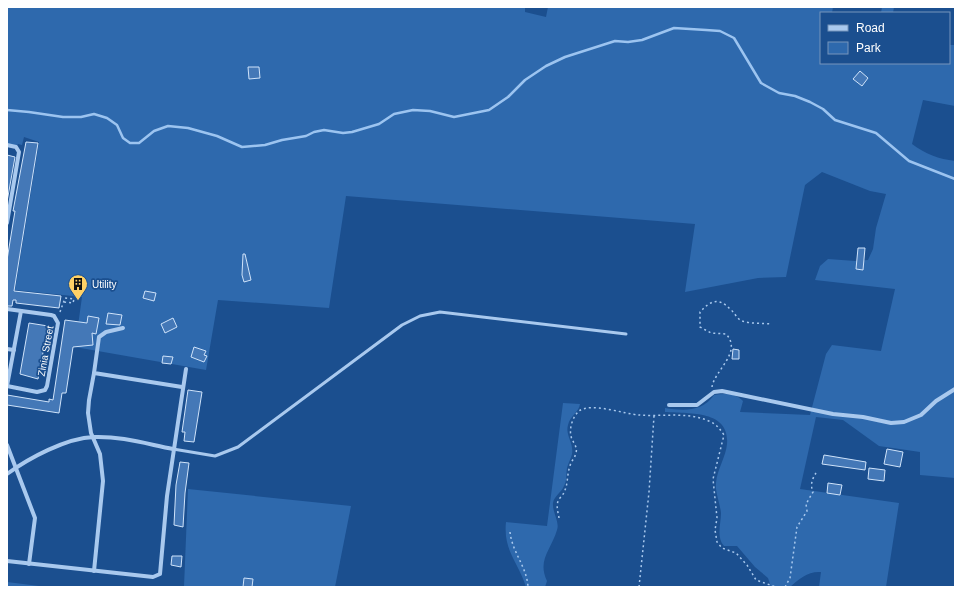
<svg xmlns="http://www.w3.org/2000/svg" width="962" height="594" font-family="Helvetica,sans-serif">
<rect width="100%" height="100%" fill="#1b4f8f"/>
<g fill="#2e69ad">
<path d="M7 7H525V12L546 17 548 7H833L832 13H821V63H949V45H955V106L923 100 912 144C925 154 939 159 955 161V478L920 475V452L879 446 843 420 816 417 800 489 899 503 886 587H819L821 572C808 571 799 579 790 587H771L768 578 755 567 737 546H724C716 537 721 524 721 513 720 503 715 492 716 483 717 469 726 457 727 444 730 409 687 414 665 412V408C684 411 702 412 714 395 724 393 736 393 743 401L740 412 810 415 826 354 832 345 881 351 895 289 815 280 820 266 828 259 855 261 868 260 873 249 876 228 886 194 870 191 822 172 805 185 786 277 758 278 685 292 695 224 346 196 329 308 218 300 206 370 75 347 82 297 15 290 39 142 24 137 22 145 18 144 16 147 7 145Z"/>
<polygon points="882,7 894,7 893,13 881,13"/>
<path d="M563 403 580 404C579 412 570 416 568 425 565 435 574 443 572 454 571 459 568 463 567 468 566 474 567 481 564 486 561 493 554 496 553 503 552 512 560 522 557 530 551 550 537 560 547 581L545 587H526C518 561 503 551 506 522L547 526Z"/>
<polygon points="188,489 351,506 335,587 184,587"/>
<polygon points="7,582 47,587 7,586"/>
</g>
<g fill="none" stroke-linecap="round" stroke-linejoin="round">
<polyline stroke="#9cc4f0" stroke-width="2.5" points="7,110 29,112 63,117 81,117 94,114 107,118 117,125 123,138 130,143 139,143 154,131 168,126 188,128 217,136 242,147 265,145 282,140 306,136 314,132 324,130 343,133 352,132 379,124 394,114 413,110 430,111 454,117 489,110 508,97 525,80 546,66 565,57 615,41 628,42 642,40 674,28 706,30 720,31 734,38 761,83 779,93 795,96 810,102 823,109 835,120 876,133 909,161 955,179"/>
</g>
<g fill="#4478b7" stroke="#cfe3fa">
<polygon points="248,67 259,67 260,78 249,79"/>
<polygon points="860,71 868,78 862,86 853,79"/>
<polygon points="26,142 38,143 14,291 61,296 59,308 16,303 16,300 13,300 12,306 7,306 7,260 15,211 13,211"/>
<polygon points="7,155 15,157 7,202"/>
<polygon points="858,248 865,248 863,270 856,269"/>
<polygon points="243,254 245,254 251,280 244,282 242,275"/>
<polygon points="145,291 156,293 154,301 143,298"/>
<polygon points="108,313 122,315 120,325 106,324"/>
<polygon points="88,316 99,318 96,334 92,333 93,345 73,347 66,393 62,393 59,413 7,405 7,395 49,402 49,399 53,400 65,320 87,323"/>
<polygon points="173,318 177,327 165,333 161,324"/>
<polygon points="29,323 48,326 38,379 20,374"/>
<polygon points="194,347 206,351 204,355 207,356 204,362 191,357"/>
<polygon points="733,349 739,350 739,359 732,359"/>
<polygon points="163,356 173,357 171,364 162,363"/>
<polygon points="188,390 202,392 194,442 184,441 185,432 182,432"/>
<polygon points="887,449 903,452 900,467 884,464"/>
<polygon points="824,455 866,462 865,470 822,464"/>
<polygon points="180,462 189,463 185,493 183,527 174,525 176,485"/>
<polygon points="869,468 885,470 884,481 868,479"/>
<polygon points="828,483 842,485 840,495 827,493"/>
<polygon points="172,556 182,556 181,567 171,565"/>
<polygon points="244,578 253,579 252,587 243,587"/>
</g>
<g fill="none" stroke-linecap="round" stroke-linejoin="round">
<g stroke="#a9c9ee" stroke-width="1.5" stroke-dasharray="2 3" stroke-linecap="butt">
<polyline points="60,312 65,298 74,299 73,303 64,302"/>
<path d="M712 387C714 371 743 352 726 334L711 333 700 327V312C711 300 719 297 731 310 735 313 737 319 742 321 750 324 763 323 771 324"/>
<path d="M559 518C558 511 555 504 560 498 562 495 564 494 565 490 568 483 567 474 570 466 571 461 575 458 576 453 578 446 572 442 571 436 569 428 573 416 579 411 591 402 624 414 639 415 662 417 689 411 711 422 717 425 720 429 724 435L713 479 717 518 715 530 717 542 722 548 736 553 747 565 756 580 776 587"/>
<path d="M510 532C512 552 527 567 528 587"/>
<polyline points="639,587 649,492 654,416"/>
<path d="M785 587 790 578 797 527 807 511 806 504 813 492C810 485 812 479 816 473"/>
</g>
<polyline stroke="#a9c9ee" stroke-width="3" points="173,449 215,456 238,447 402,325 420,316 440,312 626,334"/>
<g stroke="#a9c9ee" stroke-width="4">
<polyline points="7,145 16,147 19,152 7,223"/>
<polyline points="7,309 51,315 54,316 58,323 47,386 45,390 37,392 7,386"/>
<polyline points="123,328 106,332 99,337 94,373 182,387"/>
<polyline points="7,349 14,350"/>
<polyline points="7,386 21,311"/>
<polyline points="669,405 697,405 714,392 722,391 833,414 863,417 891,423 904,422 921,415 936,401 955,389"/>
<polyline points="7,445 35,518 29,564"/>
<path d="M7 474C29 458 66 438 94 437 121 436 147 444 173 449"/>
<polyline points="7,561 153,577 160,574 167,496 186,369"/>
<polyline points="94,571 103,481 100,454 91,433 88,413 89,400 94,373"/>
</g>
</g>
<defs>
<g id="building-pin" transform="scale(1)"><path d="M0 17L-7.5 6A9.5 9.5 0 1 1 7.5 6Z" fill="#ffd166" stroke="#1b4f8f"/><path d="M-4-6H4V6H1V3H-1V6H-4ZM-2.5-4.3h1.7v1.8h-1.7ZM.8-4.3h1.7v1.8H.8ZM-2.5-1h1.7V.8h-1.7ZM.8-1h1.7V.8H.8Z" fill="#111"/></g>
</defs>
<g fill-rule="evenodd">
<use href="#building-pin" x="78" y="284"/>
</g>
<g text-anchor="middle" stroke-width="3.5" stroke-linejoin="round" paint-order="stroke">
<g font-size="10" fill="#fff" stroke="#1b4f8f" text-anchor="start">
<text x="92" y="288">Utility</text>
</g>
<g font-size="10" fill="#fff" stroke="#1b4f8f">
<text transform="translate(45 351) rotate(-80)" y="4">Zinia Street</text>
</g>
</g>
<rect width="962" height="594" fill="none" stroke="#ffffff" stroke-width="16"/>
<rect x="820" y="12" width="130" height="52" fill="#1b4f8f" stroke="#7695bc"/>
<rect x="828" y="25" width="20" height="6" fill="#a9c9ee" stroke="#7695bc"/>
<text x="856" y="32" font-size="12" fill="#ffffff">Road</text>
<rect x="828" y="42" width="20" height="12" fill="#2e69ad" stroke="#7695bc"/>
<text x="856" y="52" font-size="12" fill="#ffffff">Park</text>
</svg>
